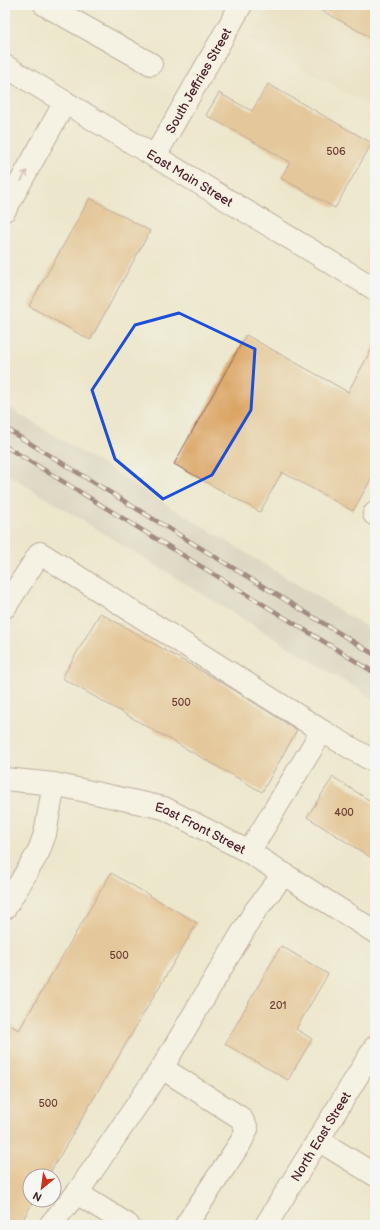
<svg xmlns="http://www.w3.org/2000/svg" width="380" height="1230" font-family="'Balsamiq Sans',sans-serif">
<rect width="100%" height="100%" fill="#f6f6f2"/>
<filter id="ink" filterUnits="userSpaceOnUse"><feTurbulence type="fractalNoise" baseFrequency=".025" numOctaves="2"/><feDisplacementMap in="SourceGraphic" scale="8" xChannelSelector="R" yChannelSelector="G"/><feConvolveMatrix kernelMatrix="1 2 1 2 8 2 1 2 1" color-interpolation-filters="sRGB"/></filter>
<filter id="wash" filterUnits="userSpaceOnUse"><feTurbulence type="fractalNoise" baseFrequency=".012" numOctaves="4" result="noise"/><feDisplacementMap in="SourceGraphic" scale="16" xChannelSelector="R" yChannelSelector="G"/><feGaussianBlur stdDeviation="0.9" result="paint"/><feColorMatrix in="noise" values="0 0 0 0 0 0 0 0 0 0 0 0 0 0 0 0 0 1.4 0 .05"/><feComposite in="paint" operator="in"/></filter>
<g filter="url(#wash)">
<rect width="100%" height="100%" fill="#ece7cc"/>
<polygon fill="#e7daba" points="270,5 375,5 375,109 251,39"/>
<polygon fill="#c8c4b8" points="5,405 375,632 375,700 5,473"/>
<g id="blocks">
<g fill="#daa15d">
<polygon points="312,5 375,5 375,40"/>
<polygon points="268,84 372,143 335,208 281,178 290,162 206,115 219,93 252,111"/>
<polygon points="90,198 150,231 90,340 29,306"/>
<polygon points="246,335 348,392 375,343 375,472 353,511 282,472 260,512 174,464"/>
<polygon points="100,613 226,685 297,730 262,792 62,678"/>
<polygon points="333,777 375,804 375,860 307,817"/>
<polygon points="111,873 197,923 48,1176 30,1176 30,1200 34,1200 20,1225 5,1225 5,1022 19,1030"/>
<polygon points="281,946 328,974 296,1029 312,1039 288,1080 225,1044"/>
</g>
</g>
</g>
<g filter="url(#ink)">
<use href="#blocks" fill-opacity="0" stroke="#836563" stroke-width="1"/>
<g fill="none" stroke-linecap="round" stroke-linejoin="round">
<g stroke="#836563" stroke-width="24">
<g id="minor">
<polyline points="45,5 151,64"/>
<path id="s1" d="M5 66 375 289"/>
<path id="s2" d="M155 156 241 5"/>
<polyline points="5,210 65,102"/>
<polyline points="374,514 375,513"/>
<polyline points="5,607 40,553 322,731 249,852"/>
<polyline points="322,731 375,762"/>
<path id="s3" d="M5 779 54 784 164 808 249 852 375 932"/>
<polyline points="5,908 38,853 45,834 54,784"/>
<polyline points="162,1068 241,1118 247,1129 241,1142 186,1225"/>
<polyline points="318,1140 375,1175"/>
<polyline points="77,1193 128,1225"/>
<polyline points="50,1225 77,1193 162,1068 255,911 284,874"/>
<path id="s4" d="M266 1225 375 1047"/>
</g>
</g>
<use href="#minor" stroke="#fff" stroke-width="22"/>
<g stroke="#4a1f2b" stroke-width="4.5">
<g id="rail">
<polyline points="5,428 375,655"/>
<polyline points="5,446 375,673"/>
</g>
</g>
<use href="#rail" stroke="#f6f6f2" stroke-width="3" stroke-dasharray="9" stroke-linecap="butt"/>
</g>
<defs><path id="oneway-shaft" d="M-6 0H5M1.5-3L5.5 0L1.5 3" fill="none" stroke-width="1.6" stroke-linecap="round" stroke-linejoin="round"/></defs>
<use stroke="#ae9aa0" href="#oneway-shaft" transform="translate(24 176) rotate(-61)"/>
</g>
<path d="M0 0H380V1230H0ZM179 313 255 349 251 410 212 475 163 499 115 459 92 390 135 325Z" fill="#ece7cc" fill-opacity=".55" fill-rule="evenodd"/>
<path fill="none" stroke="#1d4ed8" stroke-width="3" stroke-linejoin="round" d="M179 313 255 349 251 410 212 475 163 499 115 459 92 390 135 325Z"/>
<g text-anchor="middle" stroke-width="3" stroke-linejoin="round" paint-order="stroke">
<g font-size="11" fill="#6e4038">
<text x="336" y="155">506</text>
<text x="181" y="706">500</text>
<text x="344" y="816">400</text>
<text x="119" y="959">500</text>
<text x="278" y="1009">201</text>
<text x="48" y="1107">500</text>
</g>
<g font-size="13" fill="#4a1f2b" stroke="#f6f6f2">
<text dy="5" stroke="none"><textPath href="#s2" startOffset="87">South Jeffries Street</textPath></text>
<text dy="5" stroke="none"><textPath href="#s1" startOffset="216">East Main Street</textPath></text>
<text dy="5" stroke="none"><textPath href="#s3" startOffset="203">East Front Street</textPath></text>
<text dy="5" stroke="none"><textPath href="#s4" startOffset="104">North East Street</textPath></text>
</g>
</g>
<rect width="380" height="1230" fill="none" stroke="#f6f6f2" stroke-width="20"/>
<g transform="translate(42 1188) rotate(209)"><circle r="19" fill="#f6f6f2" stroke="#b1a0a2"/>
<path d="M0-3L7 15L0 10L-7 15Z" fill="#c8321e"/>
<text y="-6" font-size="11" font-weight="bold" text-anchor="middle" fill="#4a1f2b">N</text>
</g>
</svg>
